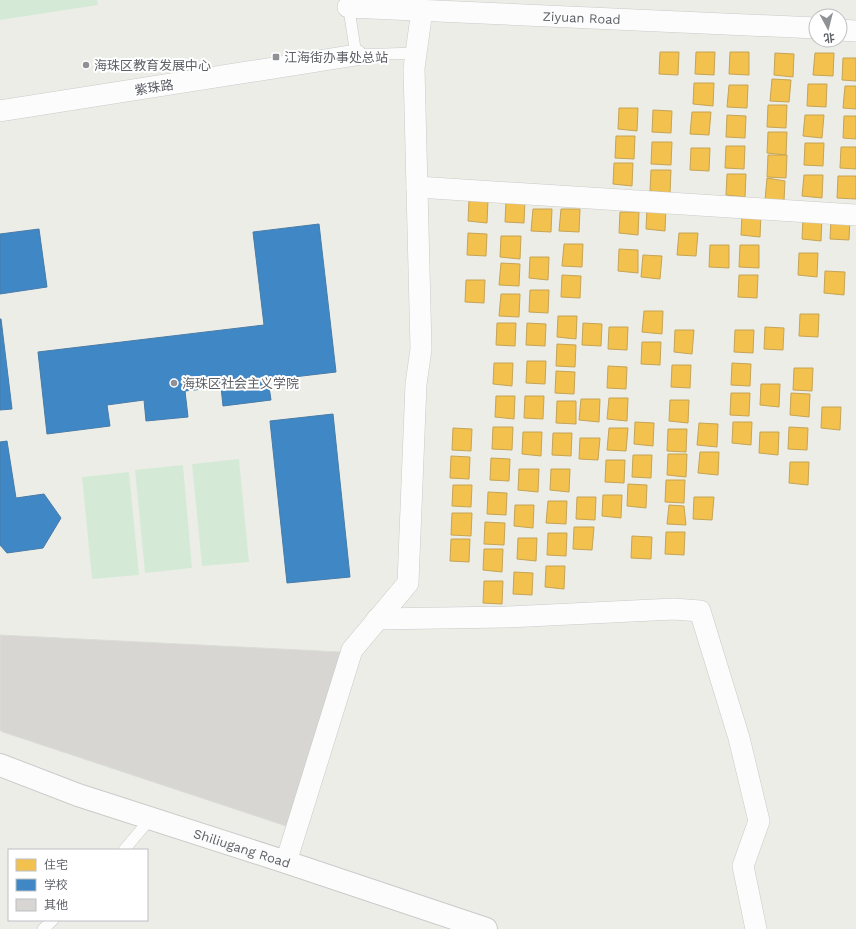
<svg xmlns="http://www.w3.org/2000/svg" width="856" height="929" font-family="'Work Sans','Noto Sans SC',sans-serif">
<rect width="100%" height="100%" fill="#edede8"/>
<g fill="#d5ead6">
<polygon points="0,0 97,0 98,5 0,20"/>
<polygon points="239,459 249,562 202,566 192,464"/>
<polygon points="183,465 192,568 145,573 135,470"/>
<polygon points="129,472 139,575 92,579 82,477"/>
</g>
<g fill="#f2c14e" stroke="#c5a455">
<polygon points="660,52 679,52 678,75 659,74"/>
<polygon points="696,52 715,52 714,75 695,74"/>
<polygon points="730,52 749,52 749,75 729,74"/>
<polygon points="775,53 794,54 793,77 774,75"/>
<polygon points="815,53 834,53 833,76 813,75"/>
<polygon points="843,58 856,58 856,81 842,80"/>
<polygon points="772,79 791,80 789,102 770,101"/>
<polygon points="694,83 714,83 713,106 693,104"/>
<polygon points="808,84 827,84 826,107 807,106"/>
<polygon points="729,85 748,85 747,108 727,107"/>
<polygon points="845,86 856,86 856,109 843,108"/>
<polygon points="768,105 787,105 786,128 767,127"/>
<polygon points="619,108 638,108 637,131 618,129"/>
<polygon points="653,110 672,111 671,133 652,132"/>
<polygon points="692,112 711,112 709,135 690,134"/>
<polygon points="727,115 746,116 745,138 726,137"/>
<polygon points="805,115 824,115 822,138 803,136"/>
<polygon points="844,116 856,116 856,139 843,138"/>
<polygon points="768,132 787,132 786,155 767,153"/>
<polygon points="616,136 635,136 634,159 615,158"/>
<polygon points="652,142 672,142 671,165 651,164"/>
<polygon points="805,143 824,143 823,166 804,165"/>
<polygon points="726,146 745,146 744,169 725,168"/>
<polygon points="841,147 856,147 856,169 840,168"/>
<polygon points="691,148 710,148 709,171 690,170"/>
<polygon points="768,155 787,155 786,178 767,177"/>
<polygon points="614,163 633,163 632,186 613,184"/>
<polygon points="651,170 671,170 670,193 650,191"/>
<polygon points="727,174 746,174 745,197 726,195"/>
<polygon points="804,175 823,175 822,198 802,196"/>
<polygon points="838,176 856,176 856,199 837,198"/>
<polygon points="767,178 785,181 784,201 765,200"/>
<polygon points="469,200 488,200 487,223 468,221"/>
<polygon points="506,200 525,200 524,223 505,222"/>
<polygon points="647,208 666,208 665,231 646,229"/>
<polygon points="533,209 552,209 551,232 531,231"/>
<polygon points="561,209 580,209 579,232 559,231"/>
<polygon points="620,212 639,212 638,235 619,233"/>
<polygon points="742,214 761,214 760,237 741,235"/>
<polygon points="803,218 822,218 821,241 802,239"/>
<polygon points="831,218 850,218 849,240 830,239"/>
<polygon points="468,233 487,234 486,256 467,255"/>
<polygon points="679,233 698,233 696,256 677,255"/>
<polygon points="501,236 521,236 520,259 500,257"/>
<polygon points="564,244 583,244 582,267 562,266"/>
<polygon points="710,245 729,245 729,268 709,267"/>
<polygon points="740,245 759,245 759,268 739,267"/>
<polygon points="619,249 638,250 638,273 618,271"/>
<polygon points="799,253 818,253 817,277 798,275"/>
<polygon points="643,255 662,256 660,279 641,277"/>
<polygon points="530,257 549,257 548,280 529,278"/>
<polygon points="501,263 520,264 519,286 499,285"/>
<polygon points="825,271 845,272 844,295 824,293"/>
<polygon points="562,275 581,276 580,298 561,297"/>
<polygon points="739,275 758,275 757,298 738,297"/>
<polygon points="466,280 485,280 484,303 465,302"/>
<polygon points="530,290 549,290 548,313 529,312"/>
<polygon points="501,294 520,294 519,317 499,316"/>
<polygon points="644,311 663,311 662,334 642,332"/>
<polygon points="800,314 819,314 818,337 799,336"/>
<polygon points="558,316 577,316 576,339 557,337"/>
<polygon points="497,323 516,323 515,346 496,345"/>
<polygon points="527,323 546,324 545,346 526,345"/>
<polygon points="583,323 602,324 601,346 582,345"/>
<polygon points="609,327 628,327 627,350 608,349"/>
<polygon points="765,327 784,328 783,350 764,349"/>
<polygon points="675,330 694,330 692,354 674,352"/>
<polygon points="735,330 754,330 753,353 734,352"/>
<polygon points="642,342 661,342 660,365 641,364"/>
<polygon points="557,344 576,345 575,367 556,366"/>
<polygon points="527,361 546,361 545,384 526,383"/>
<polygon points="494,363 513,363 512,386 493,384"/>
<polygon points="732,363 751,364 750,386 731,385"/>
<polygon points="672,365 691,365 690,388 671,387"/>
<polygon points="608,366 627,367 626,389 607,388"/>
<polygon points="794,368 813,368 812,391 793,390"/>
<polygon points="556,371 575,372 574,394 555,393"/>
<polygon points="761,384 780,384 779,407 760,405"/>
<polygon points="731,393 750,393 749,416 730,415"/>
<polygon points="791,393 810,394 809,417 790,415"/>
<polygon points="496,396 515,396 514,419 495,417"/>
<polygon points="525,396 544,396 543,419 524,418"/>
<polygon points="609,398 628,398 627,421 607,419"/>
<polygon points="581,399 600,399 599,422 579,420"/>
<polygon points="670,400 689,400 688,423 669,421"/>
<polygon points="557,401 576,401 576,424 556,423"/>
<polygon points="822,407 841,407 840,430 821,428"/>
<polygon points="635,422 654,423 653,446 634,444"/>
<polygon points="733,422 752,422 751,445 732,443"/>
<polygon points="699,423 718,424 717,447 697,445"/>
<polygon points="493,427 513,427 512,450 492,449"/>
<polygon points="789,427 808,428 807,450 788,449"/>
<polygon points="453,428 472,429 471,451 452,450"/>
<polygon points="609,428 628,428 626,451 607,450"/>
<polygon points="668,429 687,429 686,452 667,451"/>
<polygon points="523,432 542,432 541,456 522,454"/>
<polygon points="760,432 779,432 778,455 759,453"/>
<polygon points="553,433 572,433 571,456 552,455"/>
<polygon points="580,438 600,438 598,460 579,459"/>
<polygon points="700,452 719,452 718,475 698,473"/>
<polygon points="668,454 687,454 686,477 667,475"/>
<polygon points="633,455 652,455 651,478 632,477"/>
<polygon points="451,456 470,457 469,479 450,478"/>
<polygon points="491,458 510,459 509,481 490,480"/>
<polygon points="606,460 625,460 624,483 605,482"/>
<polygon points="790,462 809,462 808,485 789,483"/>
<polygon points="519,469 539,469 538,492 518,490"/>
<polygon points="551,469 570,469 569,492 550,490"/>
<polygon points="666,480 685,480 684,503 665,502"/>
<polygon points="628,484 647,485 646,508 627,506"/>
<polygon points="453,485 472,485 471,507 452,506"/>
<polygon points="488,492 507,493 506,515 487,514"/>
<polygon points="603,495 622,495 621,518 602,516"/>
<polygon points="577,497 596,497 595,520 576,519"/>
<polygon points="694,497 714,497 712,520 693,519"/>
<polygon points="548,501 567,501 566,524 546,523"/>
<polygon points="515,505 534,505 533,528 514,526"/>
<polygon points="669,505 684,506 686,525 667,524"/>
<polygon points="452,513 472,513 471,536 451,535"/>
<polygon points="485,522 505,523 504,545 484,544"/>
<polygon points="574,527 594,527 592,550 573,549"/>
<polygon points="666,532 685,532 684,555 665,554"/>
<polygon points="548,533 567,533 566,556 547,555"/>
<polygon points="632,536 652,537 651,559 631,558"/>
<polygon points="518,538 537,538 536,561 517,559"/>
<polygon points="451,539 470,539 469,562 450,561"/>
<polygon points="484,549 503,549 502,572 483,570"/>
<polygon points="546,566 565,566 564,589 545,587"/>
<polygon points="514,572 533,573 532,595 513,594"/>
<polygon points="484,581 503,581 502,604 483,603"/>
</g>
<g fill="#3f88c5" stroke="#487ca8">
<polygon points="319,224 336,372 268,380 271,400 223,406 221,387 185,391 188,417 146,421 144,400 107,405 110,426 47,434 38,352 264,325 253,232"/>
<polygon points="39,229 47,287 0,294 0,234"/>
<polygon points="0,319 1,319 12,409 0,410"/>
<polygon points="333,414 350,577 287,583 270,421"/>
<polygon points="7,441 16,498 44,494 61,518 43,548 7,553 0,545 0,442"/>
</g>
<polygon fill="#d7d6d3" stroke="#dcdcd7" points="0,635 341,652 289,827 3,732 0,730"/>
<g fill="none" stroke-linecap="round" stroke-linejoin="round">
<g stroke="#c9cac8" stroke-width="12">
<g id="service">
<polyline points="348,3 356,55 416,53"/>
<polyline points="124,850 151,818"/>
<polyline points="43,929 53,920"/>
</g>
</g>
<g stroke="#c9cac8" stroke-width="22">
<g id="minor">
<path id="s1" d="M348 7 816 28"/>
<polyline points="840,30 856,31"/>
<polyline points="0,111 356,55"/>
<polyline points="417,187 856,215"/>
<polyline points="377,619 506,617 674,609 700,611 739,738 759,821 743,866 756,929"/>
<polyline points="286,862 352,650 408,583 416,384 421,349 414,68 422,10"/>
</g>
</g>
<g stroke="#cacac9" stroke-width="24">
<g id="secondary">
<path id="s2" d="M0 765 78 795 286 862 486 929"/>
</g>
</g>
<use href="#service" stroke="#fcfcfc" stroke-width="11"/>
<use href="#minor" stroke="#fcfcfc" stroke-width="21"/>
<use href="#secondary" stroke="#fcfcfc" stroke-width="22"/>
</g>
<g fill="#8f9194" stroke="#fff" stroke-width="1.5">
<rect x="272" y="53" width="8" height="8" rx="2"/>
<circle cx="86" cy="65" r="4"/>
<circle cx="174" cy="383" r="4"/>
</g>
<g text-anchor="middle" stroke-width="4" stroke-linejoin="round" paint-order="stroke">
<g font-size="13" fill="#5d5f66" stroke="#fff">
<text dy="5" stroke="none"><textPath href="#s1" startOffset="234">Ziyuan Road</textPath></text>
<text transform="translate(154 87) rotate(-9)" y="5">紫珠路</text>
<text dy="5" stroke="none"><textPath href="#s2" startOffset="256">Shiliugang Road</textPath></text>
</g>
<g font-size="13" fill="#5d5f66" stroke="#fff" text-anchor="start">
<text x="284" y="62">江海街办事处总站</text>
<text x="94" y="70">海珠区教育发展中心</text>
<text x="182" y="388">海珠区社会主义学院</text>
</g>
</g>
<rect x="8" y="849" width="140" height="72" fill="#ffffff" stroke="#bebfc2"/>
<rect x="16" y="859" width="20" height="12" fill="#f2c14e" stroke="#bebfc2"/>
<text x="44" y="869" font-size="12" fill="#5d5f66">住宅</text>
<rect x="16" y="879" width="20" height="12" fill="#3f88c5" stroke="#bebfc2"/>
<text x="44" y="889" font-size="12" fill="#5d5f66">学校</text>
<rect x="16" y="899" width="20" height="12" fill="#d7d6d3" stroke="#bebfc2"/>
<text x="44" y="909" font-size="12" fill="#5d5f66">其他</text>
<g transform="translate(828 28) rotate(173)"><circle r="19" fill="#ffffff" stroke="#bebfc2"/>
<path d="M0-3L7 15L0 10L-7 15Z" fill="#8f9194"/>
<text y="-6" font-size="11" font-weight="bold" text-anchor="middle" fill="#5d5f66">北</text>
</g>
</svg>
